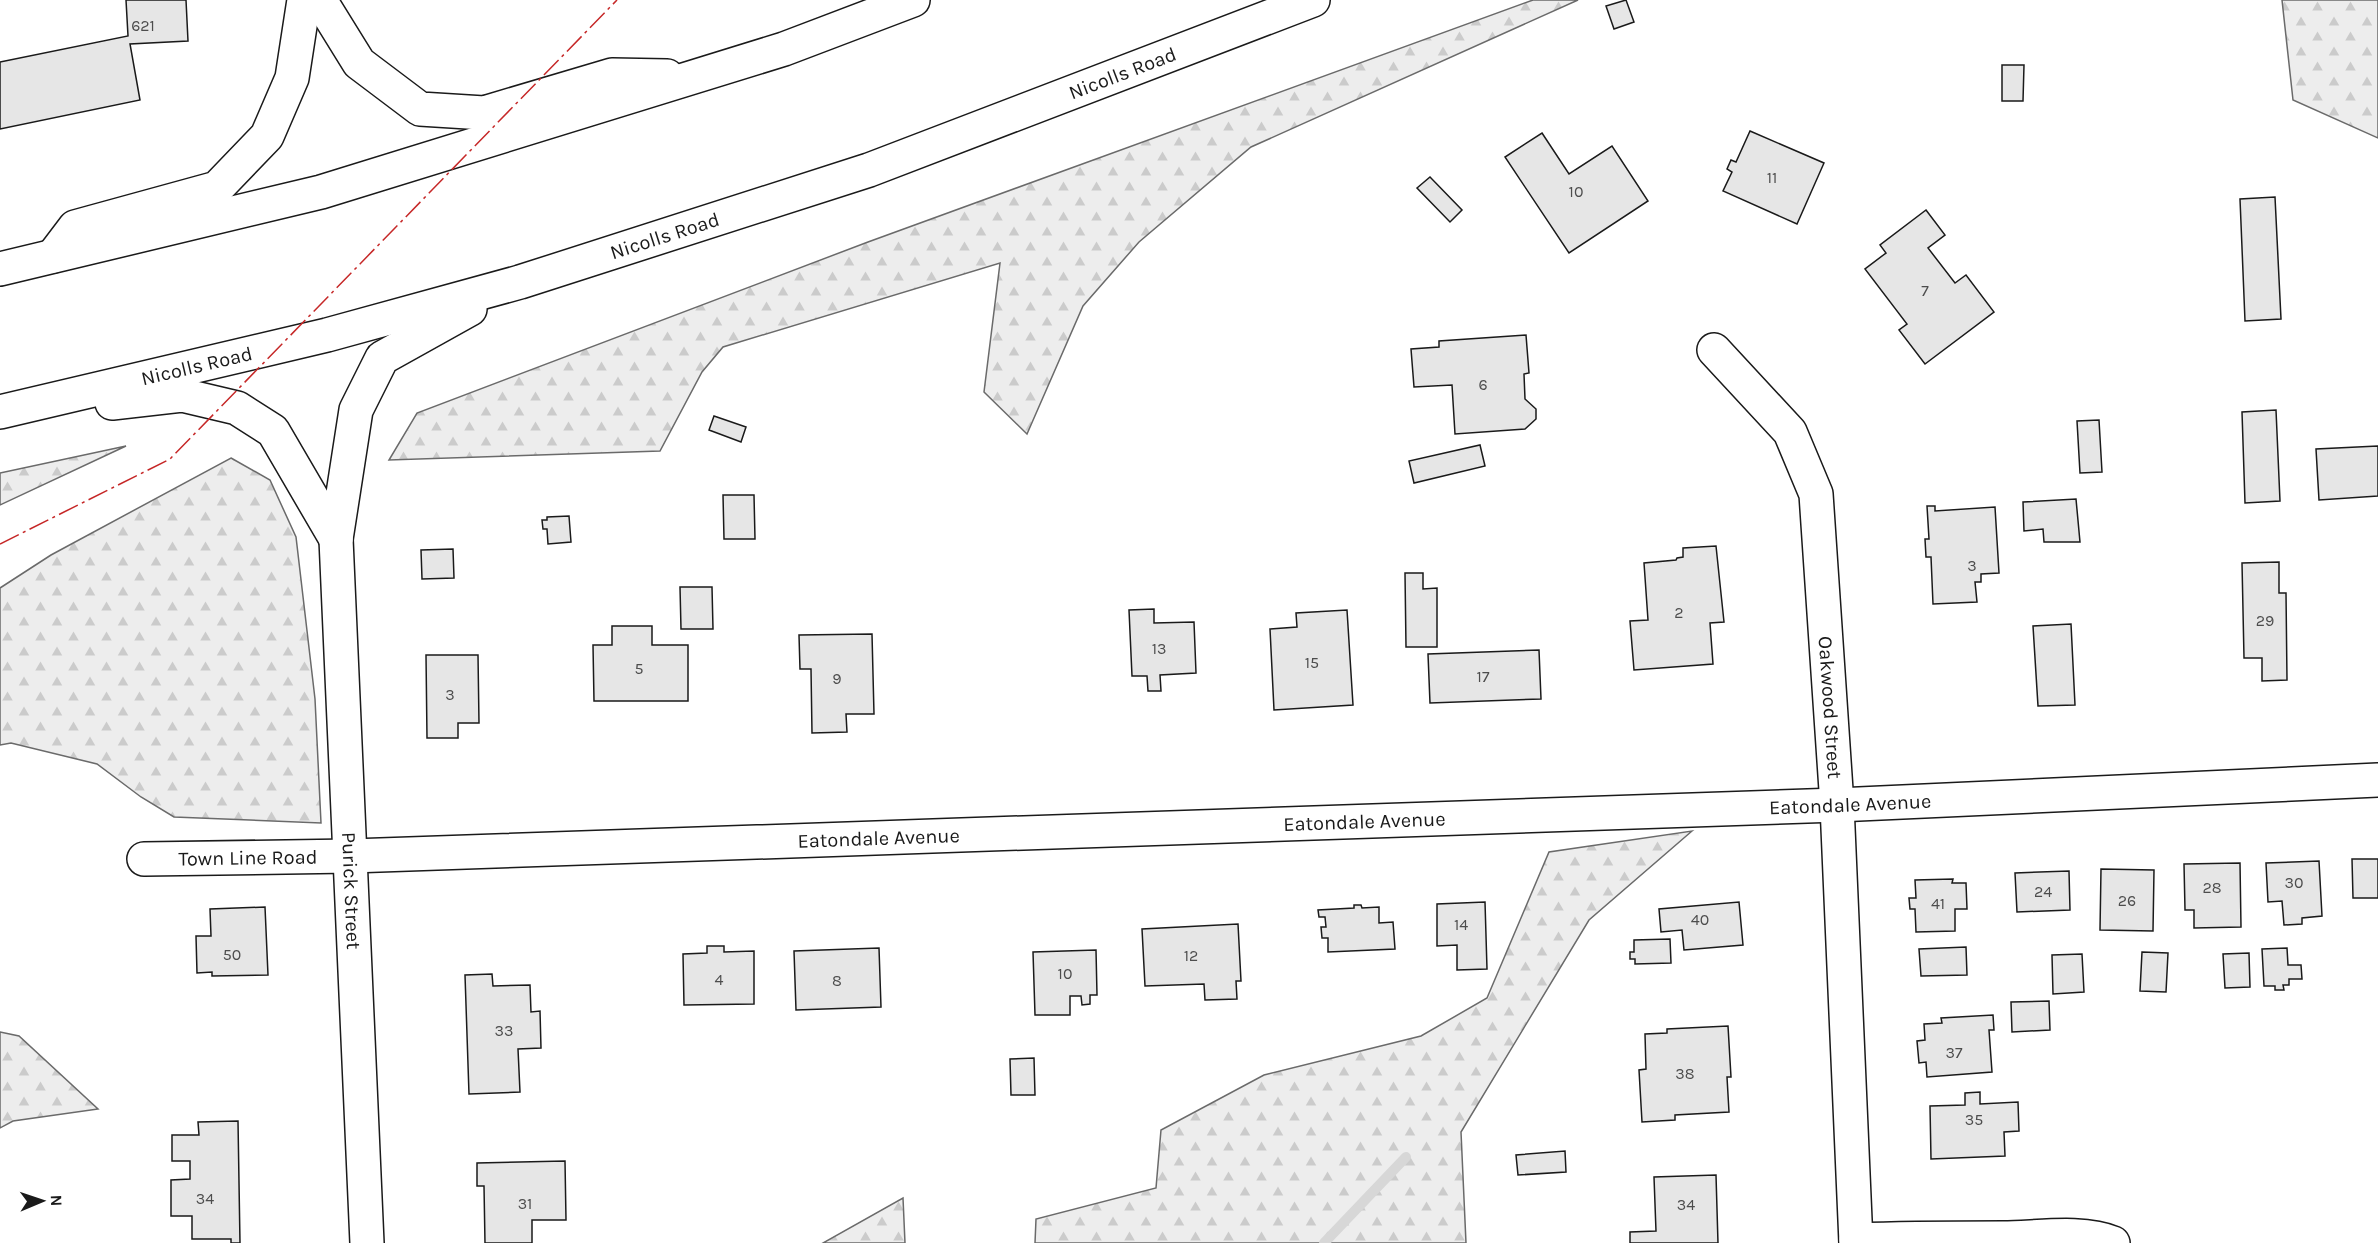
<svg xmlns="http://www.w3.org/2000/svg" width="2378" height="1243" font-family="Karla,sans-serif">
<defs>
<pattern id="forest-firs" width="22" height="20" patternUnits="userSpaceOnUse" patternTransform="scale(1.5)"><rect width="22" height="20" fill="#ededed"/><path d="M5 1l3.5 6h-7zM16 11l3.5 6h-7z" fill="#cbcbcb"/></pattern>
</defs>
<rect width="100%" height="100%" fill="#fff"/>
<g fill="url(#forest-firs)" stroke="#6a6a6a" stroke-width="1.5">
<polygon points="1533,0 1578,0 1251,147 1139,242 1083,306 1027,434 984,392 1000,263 723,347 702,372 660,451 389,460 417,413 868,242"/>
<polygon points="2282,0 2378,0 2378,138 2293,100"/>
<polygon points="126,446 0,505 0,473"/>
<polygon points="231,458 270,480 296,537 315,699 321,823 174,817 141,797 97,764 11,743 0,745 0,588 51,555"/>
<polygon points="1692,831 1589,920 1461,1132 1466,1243 1035,1243 1036,1219 1156,1188 1161,1130 1264,1075 1421,1036 1487,998 1549,852"/>
<polygon points="0,1032 19,1036 98,1109 13,1121 0,1128"/>
<polygon points="903,1198 905,1243 823,1243"/>
</g>
<g fill="none" stroke-linecap="round" stroke-linejoin="round">
<polyline stroke="#d7d7d7" stroke-width="10" points="1324,1243 1406,1157"/>
</g>
<g fill="#e6e6e6" stroke="#1a1a1a" stroke-width="1.5">
<polygon points="126,0 186,0 188,41 130,44 140,100 0,129 0,62 128,36"/>
<polygon points="1626,0 1634,22 1614,29 1606,6"/>
<polygon points="2002,65 2024,65 2023,101 2002,101"/>
<polygon points="1750,131 1824,163 1797,224 1723,191 1732,172 1727,169 1731,160 1736,162"/>
<polygon points="1542,133 1569,174 1612,146 1648,201 1569,253 1505,157"/>
<polygon points="1430,177 1462,210 1450,222 1417,188"/>
<polygon points="2275,197 2281,319 2245,321 2240,199"/>
<polygon points="1926,210 1945,235 1928,248 1955,283 1966,275 1994,312 1925,364 1899,330 1907,324 1865,269 1886,253 1880,245"/>
<polygon points="1526,335 1529,373 1524,374 1525,399 1536,409 1536,419 1525,429 1455,434 1452,385 1414,387 1411,349 1439,347 1439,341"/>
<polygon points="2276,410 2280,501 2245,503 2242,412"/>
<polygon points="714,416 746,427 741,442 709,430"/>
<polygon points="2099,420 2102,472 2080,473 2077,421"/>
<polygon points="1480,445 1485,466 1414,483 1409,461"/>
<polygon points="2378,446 2378,496 2319,500 2316,449"/>
<polygon points="723,495 754,495 755,539 724,539"/>
<polygon points="2076,499 2080,542 2044,542 2043,529 2024,531 2023,502"/>
<polygon points="1927,506 1935,506 1935,511 1995,507 1999,573 1981,574 1981,582 1975,582 1977,602 1933,604 1931,557 1926,557 1925,539 1929,539"/>
<polygon points="569,516 571,542 548,544 547,529 543,529 542,520 547,520 547,517"/>
<polygon points="1716,546 1724,622 1710,623 1713,664 1634,670 1630,621 1648,620 1644,563 1676,560 1677,558 1683,557 1683,548"/>
<polygon points="453,549 454,578 422,579 421,550"/>
<polygon points="2279,562 2279,593 2286,593 2287,680 2262,681 2262,658 2244,658 2242,563"/>
<polygon points="1405,573 1423,573 1423,589 1437,588 1437,647 1406,647"/>
<polygon points="680,587 712,587 713,629 681,629"/>
<polygon points="1154,609 1154,623 1194,622 1196,673 1160,675 1161,691 1148,691 1147,676 1132,676 1129,610"/>
<polygon points="1347,610 1353,705 1274,710 1270,629 1297,627 1296,613"/>
<polygon points="2071,624 2075,705 2038,706 2033,626"/>
<polygon points="612,626 652,626 652,645 688,645 688,701 594,701 593,645 612,645"/>
<polygon points="872,634 874,714 846,714 847,732 812,733 811,669 800,669 799,635"/>
<polygon points="1539,650 1541,699 1430,703 1428,654"/>
<polygon points="426,655 478,655 479,723 458,723 458,738 427,738"/>
<polygon points="2352,859 2378,859 2378,898 2353,898"/>
<polygon points="2319,861 2322,916 2302,918 2302,924 2284,925 2282,901 2268,902 2266,863"/>
<polygon points="2240,863 2241,927 2194,928 2194,910 2185,910 2184,864"/>
<polygon points="2101,869 2154,870 2153,931 2100,930"/>
<polygon points="2069,871 2070,910 2017,912 2015,873"/>
<polygon points="1953,879 1952,883 1966,883 1967,909 1955,909 1955,931 1916,932 1915,909 1910,909 1909,898 1916,898 1915,880"/>
<polygon points="1485,902 1487,969 1457,970 1457,945 1437,946 1437,904"/>
<polygon points="1739,902 1743,945 1684,950 1682,930 1661,932 1659,909"/>
<polygon points="1354,905 1361,905 1362,908 1379,907 1379,923 1393,922 1395,949 1328,952 1328,938 1322,938 1321,927 1326,927 1325,917 1319,917 1318,910 1354,908"/>
<polygon points="265,907 268,975 212,976 212,972 197,973 196,936 211,936 210,909"/>
<polygon points="1238,924 1241,981 1236,981 1237,999 1205,1000 1204,984 1145,986 1142,929"/>
<polygon points="1670,939 1671,963 1635,964 1635,959 1630,959 1630,952 1634,952 1634,940"/>
<polygon points="707,946 724,946 724,952 754,951 754,1004 684,1005 683,954 707,953"/>
<polygon points="1966,947 1967,975 1921,976 1919,949"/>
<polygon points="879,948 881,1007 796,1010 794,951"/>
<polygon points="2287,948 2288,965 2301,965 2302,979 2289,979 2289,985 2283,985 2284,990 2275,990 2275,986 2264,986 2262,949"/>
<polygon points="1096,950 1097,995 1090,995 1090,1004 1082,1005 1081,996 1070,996 1070,1015 1035,1015 1033,952"/>
<polygon points="2142,952 2168,953 2166,992 2140,991"/>
<polygon points="2249,953 2250,987 2225,988 2223,954"/>
<polygon points="2082,954 2084,992 2053,994 2052,955"/>
<polygon points="492,974 493,986 530,985 531,1012 540,1011 541,1048 518,1049 520,1092 469,1094 465,975"/>
<polygon points="2049,1001 2050,1030 2012,1032 2011,1002"/>
<polygon points="1993,1015 1994,1030 1989,1030 1992,1072 1927,1077 1926,1062 1919,1063 1917,1041 1925,1040 1924,1024 1942,1023 1941,1018"/>
<polygon points="1728,1026 1731,1077 1727,1077 1729,1112 1675,1115 1675,1120 1642,1122 1639,1070 1646,1069 1645,1034 1667,1033 1667,1029"/>
<polygon points="1034,1058 1035,1095 1011,1095 1010,1059"/>
<polygon points="1980,1092 1980,1104 2018,1102 2019,1131 2004,1132 2005,1156 1931,1159 1930,1106 1965,1105 1965,1093"/>
<polygon points="238,1121 240,1243 231,1243 231,1239 192,1239 192,1216 171,1216 171,1180 190,1179 190,1161 172,1161 172,1135 199,1135 198,1122"/>
<polygon points="1565,1151 1566,1172 1518,1175 1516,1155"/>
<polygon points="565,1161 566,1220 532,1220 532,1243 485,1243 484,1186 477,1186 477,1163"/>
<polygon points="1716,1175 1718,1243 1630,1243 1630,1232 1656,1231 1654,1177"/>
</g>
<g fill="none" stroke-linecap="round" stroke-linejoin="round">
<g stroke="#1a1a1a" stroke-width="36">
<g id="minor">
<path id="s1" d="M1714 350 1790 432 1816 494 1837 805 1856 1243"/>
<path id="s2" d="M336 539 367 1243"/>
<path id="s3" d="M144 859 351 856 1837 805 2378 780"/>
<path d="M1856 1240C1905 1238 1954 1238 2003 1238 2035 1238 2083 1230 2113 1243"/>
</g>
</g>
<g stroke="#1a1a1a" stroke-width="36">
<g id="highway">
<polyline points="320,0 359,63 420,109 484,113 612,75 667,76"/>
<polyline points="53,256 75,227 217,188 267,136 292,78 304,0"/>
<polyline points="0,269 321,192 784,49 913,0"/>
<polyline points="112,403 182,395 237,408 273,431 336,539"/>
<path id="s4" d="M0 412 327 335 520 282 869 170 1313 0"/>
<polyline points="336,539 356,410 382,358 470,309"/>
</g>
</g>
<use href="#minor" stroke="#fff" stroke-width="33"/>
<use href="#highway" stroke="#fff" stroke-width="33"/>
<polyline stroke="#c62828" stroke-width="1.5" stroke-dasharray="21 4.5 3 4.5" stroke-linecap="butt" points="0,544 170,459 617,0"/>
</g>
<g text-anchor="middle" stroke-width="4.5" stroke-linejoin="round" paint-order="stroke">
<g font-size="16" fill="#4d4d4d">
<text x="143" y="31">621</text>
<text x="1772" y="183">11</text>
<text x="1576" y="197">10</text>
<text x="1925" y="296">7</text>
<text x="1483" y="390">6</text>
<text x="1972" y="571">3</text>
<text x="1679" y="618">2</text>
<text x="2265" y="626">29</text>
<text x="1159" y="654">13</text>
<text x="1312" y="668">15</text>
<text x="639" y="674">5</text>
<text x="1483" y="682">17</text>
<text x="837" y="684">9</text>
<text x="450" y="700">3</text>
<text x="2294" y="888">30</text>
<text x="2212" y="893">28</text>
<text x="2043" y="897">24</text>
<text x="2127" y="906">26</text>
<text x="1938" y="909">41</text>
<text x="1700" y="925">40</text>
<text x="1461" y="930">14</text>
<text x="232" y="960">50</text>
<text x="1191" y="961">12</text>
<text x="1065" y="979">10</text>
<text x="719" y="985">4</text>
<text x="837" y="986">8</text>
<text x="504" y="1036">33</text>
<text x="1954" y="1058">37</text>
<text x="1685" y="1079">38</text>
<text x="1974" y="1125">35</text>
<text x="205" y="1204">34</text>
<text x="525" y="1209">31</text>
<text x="1686" y="1210">34</text>
</g>
<g font-size="20" fill="#1a1a1a" stroke="#fff">
<text dy="7" stroke="none"><textPath href="#s4" startOffset="1174">Nicolls Road</textPath></text>
<text dy="7" stroke="none"><textPath href="#s4" startOffset="688">Nicolls Road</textPath></text>
<text dy="7" stroke="none"><textPath href="#s4" startOffset="202">Nicolls Road</textPath></text>
<text dy="7" stroke="none"><textPath href="#s1" startOffset="393">Oakwood Street</textPath></text>
<text dy="7" stroke="none"><textPath href="#s3" startOffset="1707">Eatondale Avenue</textPath></text>
<text dy="7" stroke="none"><textPath href="#s3" startOffset="1221">Eatondale Avenue</textPath></text>
<text dy="7" stroke="none"><textPath href="#s3" startOffset="735">Eatondale Avenue</textPath></text>
<text dy="7" stroke="none"><textPath href="#s3" startOffset="104">Town Line Road</textPath></text>
<text dy="7" stroke="none"><textPath href="#s2" startOffset="352">Purick Street</textPath></text>
</g>
</g>
<g transform="translate(42 1201) rotate(88)" stroke="#ffffff" stroke-width="4.5" paint-order="stroke">
<path d="M0-4.5L10 22L0 15L-10 22Z" fill="#1a1a1a"/>
<text y="-9" font-size="16" font-weight="bold" text-anchor="middle" fill="#1a1a1a">N</text>
</g>
</svg>
